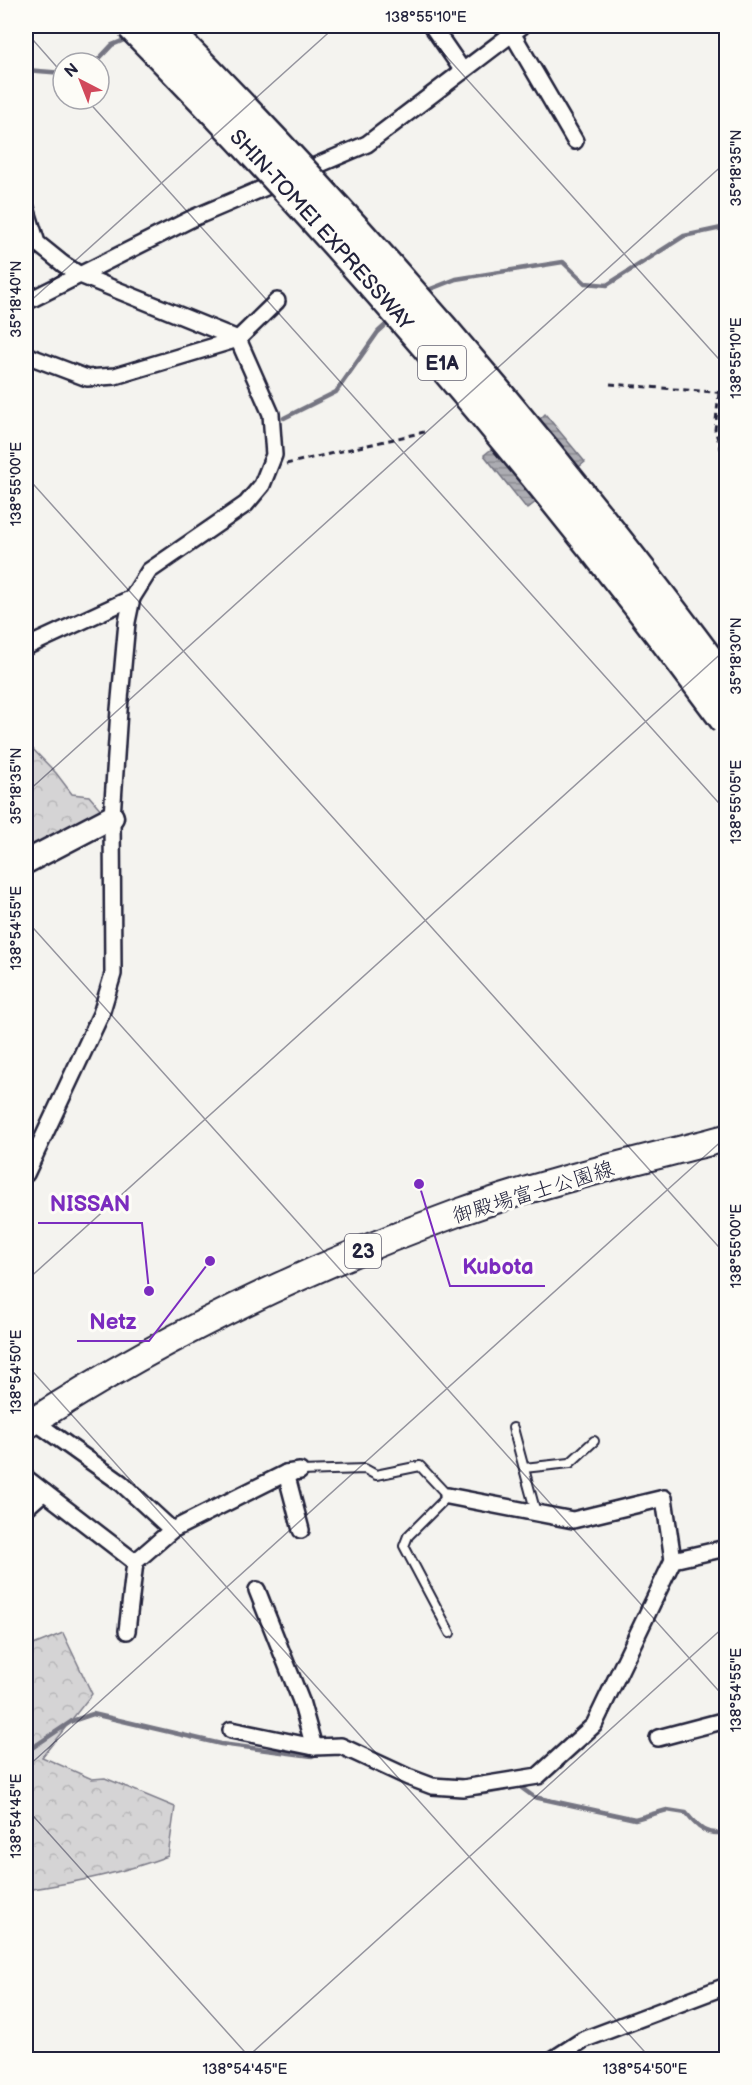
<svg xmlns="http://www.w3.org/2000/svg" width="752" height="2085" font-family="'Balsamiq Sans','Klee One',sans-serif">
<defs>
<pattern id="forest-crowns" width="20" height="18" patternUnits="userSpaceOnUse" patternTransform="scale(1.5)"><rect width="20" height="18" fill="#d5d4d5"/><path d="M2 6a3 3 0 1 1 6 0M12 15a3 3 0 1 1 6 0" fill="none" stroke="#b7b6b8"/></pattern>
<pattern id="water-rules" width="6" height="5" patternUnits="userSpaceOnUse" patternTransform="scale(1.5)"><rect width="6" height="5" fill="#acacb2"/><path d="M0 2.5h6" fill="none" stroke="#8c8c92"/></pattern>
</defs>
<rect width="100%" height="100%" fill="#f4f3ef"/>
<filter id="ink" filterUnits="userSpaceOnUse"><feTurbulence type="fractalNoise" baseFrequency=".0167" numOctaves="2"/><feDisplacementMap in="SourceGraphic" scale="12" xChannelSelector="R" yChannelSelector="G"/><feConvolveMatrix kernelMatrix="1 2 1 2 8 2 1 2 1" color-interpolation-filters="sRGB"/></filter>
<g filter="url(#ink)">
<g fill="url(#forest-crowns)" stroke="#7c7b88" stroke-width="1.5">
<polygon points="26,742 56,773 72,794 89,796 103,812 26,852"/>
<path d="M63 1633 92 1694 42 1757 92 1779 105 1778 175 1807 168 1856C122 1873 74 1883 26 1890V1648Z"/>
</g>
<polygon fill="url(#water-rules)" stroke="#757582" stroke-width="1.5" points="545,414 585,462 527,509 484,455 529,419 534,425"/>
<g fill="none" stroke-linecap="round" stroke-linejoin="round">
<g stroke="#757582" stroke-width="4.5">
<polyline points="95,63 112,45 129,38"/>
<polyline points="26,70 63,73"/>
<polyline points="423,292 456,279 563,262 585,283 607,285 684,236 726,227"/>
<polyline points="284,418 336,392 378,332 390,321"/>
<polyline points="26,1752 72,1721 93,1714 221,1744 312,1756 319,1753"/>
<path d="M443 1794C469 1797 493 1793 519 1786L534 1797 635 1819 667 1810 686 1813C698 1828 706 1836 726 1832"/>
</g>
<g stroke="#22223b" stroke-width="12">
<g id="lane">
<polyline points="513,1428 536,1513"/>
<polyline points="524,1468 570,1463 594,1441"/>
<polyline points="300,1471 365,1469 376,1475 420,1466 448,1496 408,1536 404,1546 450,1633"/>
</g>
</g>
<g stroke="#22223b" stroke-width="20">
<g id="street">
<polyline points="432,26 463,71"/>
<polyline points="512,33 575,141"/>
<polyline points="26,208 37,243 63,264 80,275 238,339 271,414 274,455 262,485 246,504 149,571 132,598 127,622 119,710 112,817 113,974 101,1014 26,1174"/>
<polyline points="26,302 193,218 367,144 522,26"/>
<polyline points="26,355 87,378 115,376 238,339 277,301"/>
<polyline points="26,647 132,598"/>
<polyline points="34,1421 121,1483 172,1530"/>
<polyline points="286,1473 301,1530"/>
<polyline points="26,1478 135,1562 127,1631"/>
<polyline points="448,1496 573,1520 664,1498 673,1560"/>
<polyline points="26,1508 44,1492"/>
<polyline points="135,1562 172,1530 286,1473 300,1471"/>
<polyline points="257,1590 301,1701 314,1747 341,1746 408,1777 432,1786 463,1788 538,1776 594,1725 673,1560 726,1548"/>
<polyline points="231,1730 314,1747"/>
<polyline points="658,1738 726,1720"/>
<polyline points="552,2060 583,2040 726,1986"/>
</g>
</g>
<g stroke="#22223b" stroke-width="27">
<polyline id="secondary" points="26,862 112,817"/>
</g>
<g stroke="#22223b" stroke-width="30">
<path id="primary" d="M26 1426C160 1338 309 1267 460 1212 547 1181 637 1161 726 1138"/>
</g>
<g stroke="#22223b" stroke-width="3" stroke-dasharray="6 4.5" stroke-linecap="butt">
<polyline points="610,384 726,393"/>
<polyline points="719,393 715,430 726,464"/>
<polyline points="286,464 424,432"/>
</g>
<use href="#lane" stroke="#fdfcf7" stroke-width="8"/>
<use href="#street" stroke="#fdfcf7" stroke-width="15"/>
<use href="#secondary" stroke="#fdfcf7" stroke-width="22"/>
<use href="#primary" stroke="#fdfcf7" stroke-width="26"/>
<g stroke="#22223b" stroke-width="33" stroke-linecap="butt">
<g id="highway-bridge">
<path id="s1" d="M131 26C346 244 544 477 726 722"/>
<path d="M164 26C367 231 555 451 726 682"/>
</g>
</g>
<use href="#highway-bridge" stroke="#fdfcf7" stroke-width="28"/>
</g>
</g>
<path fill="none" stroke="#22223b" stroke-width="1.5" stroke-opacity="0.45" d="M419 26 726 367M26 32 63 74M86 99 726 811M26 305 336 26M26 476 726 1255M26 793 726 162M26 920 726 1699M26 1281 726 649M26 1364 652 2060M26 1768 726 1137M26 1808 252 2060M244 2060 726 1625"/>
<g text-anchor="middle" stroke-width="6" stroke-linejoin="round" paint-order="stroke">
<g fill="#fdfcf7" stroke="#646373" stroke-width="1.5">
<rect x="418" y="346" width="48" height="34" rx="4.5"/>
<rect x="345" y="1234" width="36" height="34" rx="4.5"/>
</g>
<g font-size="20" font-weight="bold" fill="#22223b">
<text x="442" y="370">E1A</text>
<text x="363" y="1258">23</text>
</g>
<g font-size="21" fill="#22223b" stroke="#fdfcf7">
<text dy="7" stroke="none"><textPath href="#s1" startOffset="279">SHIN-TOMEI EXPRESSWAY</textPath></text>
<text transform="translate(533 1192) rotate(-17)" y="7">御殿場富士公園線</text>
</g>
</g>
<path fill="none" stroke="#7b2cbf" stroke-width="2" d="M149 1291L142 1223H38M419 1184L450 1286H545M210 1261L149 1341H77"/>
<g fill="#7b2cbf" stroke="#fdfcf7" stroke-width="2">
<circle cx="149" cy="1291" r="6"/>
<circle cx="419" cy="1184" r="6"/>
<circle cx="210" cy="1261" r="6"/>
</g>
<g font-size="22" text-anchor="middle" font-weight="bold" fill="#7b2cbf" stroke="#fdfcf7" stroke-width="6" stroke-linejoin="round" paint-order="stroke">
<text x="90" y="1211">NISSAN</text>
<text x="498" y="1274">Kubota</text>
<text x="113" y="1329">Netz</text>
</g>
<rect width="752" height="2085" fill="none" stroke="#fdfcf7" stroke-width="66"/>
<g transform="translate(81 81) rotate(318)"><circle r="28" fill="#fdfcf7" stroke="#a5a5ac" stroke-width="1.5"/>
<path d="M0-4.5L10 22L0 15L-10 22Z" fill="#d1495b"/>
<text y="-9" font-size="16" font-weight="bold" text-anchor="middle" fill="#22223b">N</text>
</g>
<rect x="33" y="33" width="686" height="2019" fill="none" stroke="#22223b" stroke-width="2"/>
<g font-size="15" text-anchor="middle" fill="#22223b">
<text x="426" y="22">138°55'10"E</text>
<text transform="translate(736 168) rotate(-90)" y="5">35°18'35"N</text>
<text transform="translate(16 299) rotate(-90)" y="5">35°18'40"N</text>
<text transform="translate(736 358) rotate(-90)" y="5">138°55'10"E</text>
<text transform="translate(16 484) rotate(-90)" y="5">138°55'00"E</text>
<text transform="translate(736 656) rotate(-90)" y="5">35°18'30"N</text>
<text transform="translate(16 786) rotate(-90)" y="5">35°18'35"N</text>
<text transform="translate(736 802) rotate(-90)" y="5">138°55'05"E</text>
<text transform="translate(16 928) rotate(-90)" y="5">138°54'55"E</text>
<text transform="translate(736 1246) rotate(-90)" y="5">138°55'00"E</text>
<text transform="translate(16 1372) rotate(-90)" y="5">138°54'50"E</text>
<text transform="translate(736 1690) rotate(-90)" y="5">138°54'55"E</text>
<text transform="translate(16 1816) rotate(-90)" y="5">138°54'45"E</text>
<text x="245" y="2074">138°54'45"E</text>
<text x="645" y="2074">138°54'50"E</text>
</g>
</svg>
